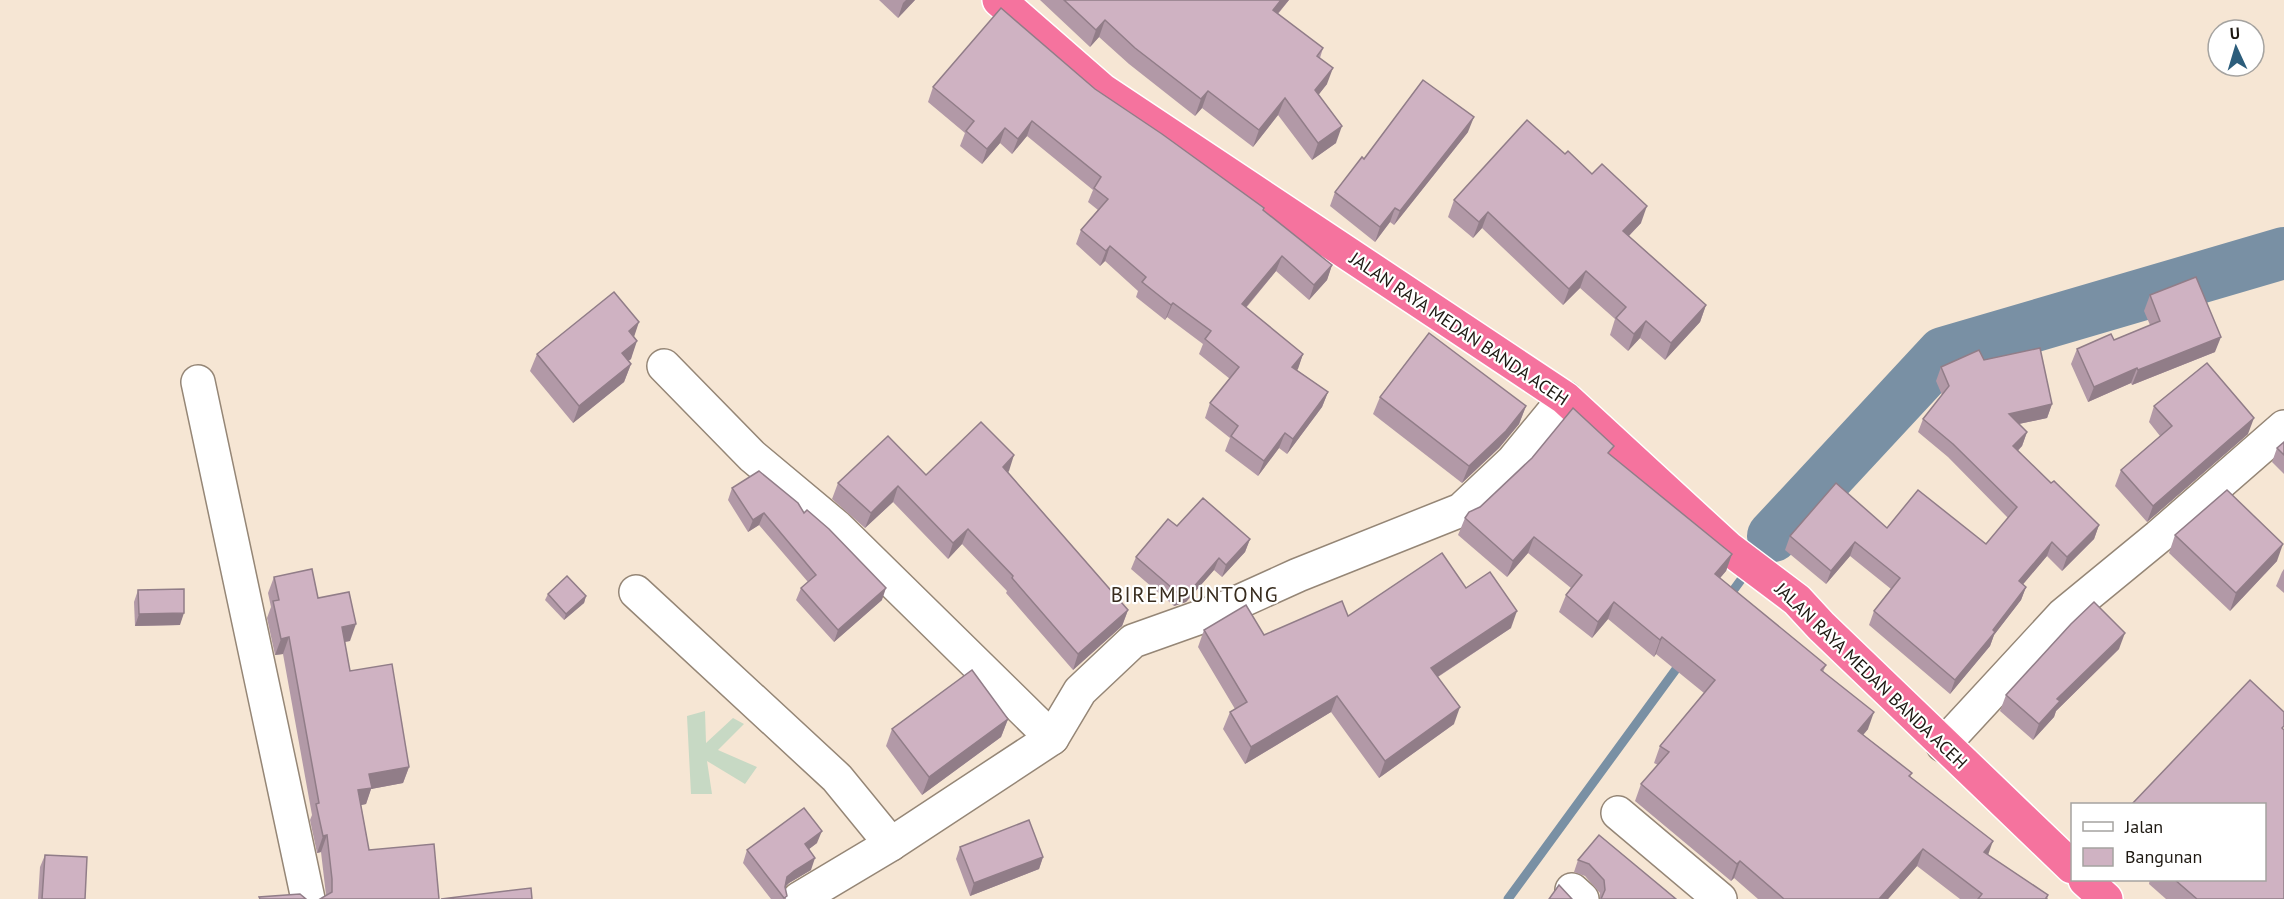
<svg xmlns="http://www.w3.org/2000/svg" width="2284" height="899" font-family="'PT Sans',sans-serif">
<rect width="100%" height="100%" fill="#f6e6d4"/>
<polygon fill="#c7d9c4" points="705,711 706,743 733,718 744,724 718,750 757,767 745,784 707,761 712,794 691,794 687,716"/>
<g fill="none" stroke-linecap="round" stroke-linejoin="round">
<g stroke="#7990a4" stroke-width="9">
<polyline points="1727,599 1773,536"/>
<polyline points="1508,899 1682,661"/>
</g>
<polyline stroke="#7990a4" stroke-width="52" points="1773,536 1943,353 2284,253"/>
<g stroke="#958676" stroke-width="36">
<g id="minor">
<polyline points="664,366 752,456 837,527 1052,738"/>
<polyline points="198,382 308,899"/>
<polyline points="636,592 837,778 891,844"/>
<polyline points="1943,745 2063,615 2158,537 2284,427"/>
<polyline points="1618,813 1720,899"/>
<polyline points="1572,890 1582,899"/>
<polyline points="799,899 891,844 1052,738 1080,691 1133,641 1223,609 1298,575 1461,510 1513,461 1565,398"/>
</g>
</g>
<g stroke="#fff" stroke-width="36">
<g id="highway">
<polyline points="999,0 1102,90 1565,398 1728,548 1797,600 1821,626 2072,867"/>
<polyline points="2085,880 2106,899"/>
</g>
</g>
<use href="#minor" stroke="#fff" stroke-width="33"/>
<use href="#highway" stroke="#f5739e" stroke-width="33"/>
</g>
<g fill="#b299a7">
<polygon points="879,0 915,0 898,18"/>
<polygon points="1040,0 1289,0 1278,14 1323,48 1320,58 1327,84 1318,95 1336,143 1312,160 1278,115 1253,147 1202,108 1195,116 1129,64 1099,37 1090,47"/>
<polygon points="933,87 1095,89 1263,210 1332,265 1327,280 1309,300 1276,271 1246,308 1303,354 1297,370 1328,392 1322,407 1287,454 1279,448 1258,476 1225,451 1230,438 1205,418 1210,403 1230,379 1199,354 1203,344 1167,317 1165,320 1136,297 1138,291 1105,261 1100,266 1076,244 1081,230 1098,210 1088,202 1093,190 1027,136 1012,154 1000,143 982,164 960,146 965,133 928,102"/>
<polygon points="1468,132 1394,225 1390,222 1375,242 1330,206 1335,192 1364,159"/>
<polygon points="1454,200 1641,223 1629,236 1706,305 1700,322 1665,360 1640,338 1628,351 1610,335 1615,319 1580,288 1563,305 1482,228 1473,238 1448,217"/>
<polygon points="2150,295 2215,352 2132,385 2131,383 2088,402 2071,364 2077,349 2114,340 2150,325 2144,311"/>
<polygon points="634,337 631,359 628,361 631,364 624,382 573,423 530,371 537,354"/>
<polygon points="1984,360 2052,404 2047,418 2019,424 2027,432 2022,446 2018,451 2051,483 2099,525 2094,539 2062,571 2047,556 2023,584 2026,587 2021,600 1994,635 1990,646 1950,694 1869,625 1874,611 1891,589 1850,556 1826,584 1785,550 1790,536 1887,528 1986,544 2008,518 1948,457 1918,432 1923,419 1942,395 1936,381 1941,367"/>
<polygon points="1380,397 1526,406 1519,424 1499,448 1462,483 1373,414"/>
<polygon points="2154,406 2248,434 2147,522 2115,486 2121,470 2160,436 2149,422"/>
<polygon points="2284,442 2284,474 2272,462 2277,448"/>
<polygon points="1611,455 1732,554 1726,571 1720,578 1826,665 1823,672 1868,729 1863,735 1912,773 1910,776 1988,855 2048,895 2047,899 1960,899 1917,866 1888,899 1758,899 1734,878 1731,881 1635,801 1641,784 1658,765 1654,763 1660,746 1704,693 1656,654 1654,657 1608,619 1592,638 1559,612 1566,595 1571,588 1528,553 1507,577 1458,535 1465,518 1480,507 1532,458"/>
<polygon points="1009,471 1008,472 1128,610 1122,626 1073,670 1006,593 1007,591 962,544 948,559 893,502 865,528 832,499 838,483 926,475"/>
<polygon points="732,488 804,513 882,600 834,642 796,600 801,588 808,582 759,525 748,532 728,500"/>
<polygon points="1177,526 1250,539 1245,552 1222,577 1214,570 1186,602 1174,606 1131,569 1136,557"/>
<polygon points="2175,535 2277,561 2230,611 2169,553"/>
<polygon points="2284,569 2284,593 2276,586 2282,572"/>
<polygon points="274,577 318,598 350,641 345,642 350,671 409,767 403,783 371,789 366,804 361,805 369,850 434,844 326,895 321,852 317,853 310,820 312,815 283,654 275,655 267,618 271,607 268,593"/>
<polygon points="1466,588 1511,628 1438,677 1454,724 1379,778 1331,712 1245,764 1223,729 1230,712 1235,709 1198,647 1204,630 1264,635"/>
<polygon points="138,590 180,625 135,626 134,602"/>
<polygon points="548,594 586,596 584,603 564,620 545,600"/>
<polygon points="2119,649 2056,711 2054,717 2033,740 2000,711 2006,695"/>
<polygon points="1008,719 1001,737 922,795 886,746 892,729"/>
<polygon points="817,843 809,849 811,870 789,883 785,887 786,899 771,899 743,863 747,850"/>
<polygon points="960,847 1043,857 1039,869 970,896 956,859"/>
<polygon points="45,855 85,899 38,899 40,867"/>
<polygon points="1578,860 1676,899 1600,899 1600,893 1585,876 1574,872"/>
<polygon points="2150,879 2265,879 2284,899 2166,899 2149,884"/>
</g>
<g fill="#917d88">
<polygon points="906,0 915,0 898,18 903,3"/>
<polygon points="1281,0 1289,0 1267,26 1273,10"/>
<polygon points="1105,20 1099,37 1090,47 1096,30"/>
<polygon points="1333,68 1327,84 1309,107 1315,90"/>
<polygon points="1208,91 1202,108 1195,116 1201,99"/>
<polygon points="1285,98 1278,115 1253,147 1259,130"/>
<polygon points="1474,117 1468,132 1394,225 1400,211"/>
<polygon points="1032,121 1027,136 1012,154 1018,139"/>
<polygon points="1342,126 1336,143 1312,160 1318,143"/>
<polygon points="1005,128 1000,143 982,164 987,149"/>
<polygon points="1647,206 1641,223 1617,248 1623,231"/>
<polygon points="1395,208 1390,222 1375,242 1380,227"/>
<polygon points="1488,212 1482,228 1473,238 1479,222"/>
<polygon points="1110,246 1105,261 1100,266 1106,251"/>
<polygon points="1282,256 1276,271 1236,319 1242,304"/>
<polygon points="1332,265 1327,280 1309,300 1314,285"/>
<polygon points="1586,271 1580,288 1563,305 1569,289"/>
<polygon points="1173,303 1167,317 1165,320 1171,305"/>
<polygon points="1706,305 1700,322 1665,360 1671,343"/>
<polygon points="1646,321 1640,338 1628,351 1634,334"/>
<polygon points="639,322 633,340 629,331"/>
<polygon points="2221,337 2215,352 2132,385 2138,370"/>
<polygon points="637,341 631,359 615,371 622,353"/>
<polygon points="1303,354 1298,369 1287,382 1292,367"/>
<polygon points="631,364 624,382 573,423 579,406"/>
<polygon points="2137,368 2131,383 2088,402 2094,387"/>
<polygon points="1328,392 1322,407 1287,454 1293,439"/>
<polygon points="2052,404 2047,418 2004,427 2009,414"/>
<polygon points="1526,406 1519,424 1499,448 1462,483 1469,466"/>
<polygon points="2254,418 2248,434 2147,522 2153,506"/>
<polygon points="2027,432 2022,446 2008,460 2013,446"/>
<polygon points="1285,433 1279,448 1258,476 1264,461"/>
<polygon points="1014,455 1009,471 997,482 1003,467"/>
<polygon points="898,486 893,502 865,528 871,513"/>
<polygon points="764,513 759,525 748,532 753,520"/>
<polygon points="2099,525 2094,539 2062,571 2067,557"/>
<polygon points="968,529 962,544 948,559 953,543"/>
<polygon points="1534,537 1528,553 1507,577 1513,561"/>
<polygon points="1250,539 1245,552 1222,577 1226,565"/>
<polygon points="1855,542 1850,556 1826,584 1831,571"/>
<polygon points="2052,542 2047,556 2014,595 2019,581"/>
<polygon points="2283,544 2277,561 2230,611 2236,593"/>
<polygon points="1732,554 1726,571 1709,591 1715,574"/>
<polygon points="1219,558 1214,570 1186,602 1174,606 1179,594"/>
<polygon points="2026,587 2021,600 1994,635 1990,646 1950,694 1955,680"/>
<polygon points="886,588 882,600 834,642 838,630"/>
<polygon points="586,596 584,603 564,620 566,614"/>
<polygon points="1614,602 1608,619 1592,638 1598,622"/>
<polygon points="1128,610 1122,626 1073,670 1078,654"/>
<polygon points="1517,611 1511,628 1425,685 1431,668"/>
<polygon points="184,613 180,625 135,626 139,614"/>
<polygon points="356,624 350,641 336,643 342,627"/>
<polygon points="2125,633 2119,649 2056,711 2054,717 2033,740 2039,724 2057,699"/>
<polygon points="289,637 283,654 275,655 281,639"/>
<polygon points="1662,637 1656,654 1654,657 1660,640"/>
<polygon points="1337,696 1331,712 1245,764 1251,747"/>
<polygon points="1460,707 1454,724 1379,778 1385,761"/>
<polygon points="1874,712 1868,729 1852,748 1858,731"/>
<polygon points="1008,719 1001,737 922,795 929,777"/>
<polygon points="409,767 403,783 371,789 366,804 352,807 358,790 369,774"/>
<polygon points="822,831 817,843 800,856 805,844"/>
<polygon points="327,835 321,852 317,853 323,836"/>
<polygon points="1993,841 1987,858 1984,852"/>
<polygon points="1923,849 1917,866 1888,899 1879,899"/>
<polygon points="1043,857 1039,869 970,896 974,883"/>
<polygon points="815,858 811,870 789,883 783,889 787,877 794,871"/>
<polygon points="1740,861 1734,878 1731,881 1737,864"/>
</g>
<g fill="#cfb2c2" stroke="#917d88" stroke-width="1.5">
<polygon points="1064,0 1281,0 1273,10 1323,48 1317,56 1333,68 1315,90 1342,126 1318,143 1285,98 1259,130 1208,91 1201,99 1135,48 1105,20 1096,30"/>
<polygon points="1001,8 1095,89 1162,134 1264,208 1263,210 1332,265 1314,285 1282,256 1242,304 1303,354 1292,367 1328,392 1293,439 1285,433 1264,461 1231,436 1238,426 1210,403 1239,367 1205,339 1211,331 1173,303 1171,305 1142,282 1146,277 1110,246 1106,251 1081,230 1108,199 1094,188 1101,177 1032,121 1018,139 1005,128 987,149 966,131 974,121 933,87"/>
<polygon points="1423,80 1474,117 1400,211 1395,208 1380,227 1335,192 1362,157 1364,159"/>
<polygon points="1527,120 1565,154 1568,151 1592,174 1602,164 1647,206 1623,231 1706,305 1671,343 1646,321 1634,334 1616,318 1626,307 1586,271 1569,289 1488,212 1479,222 1454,200"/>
<polygon points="2196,277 2221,337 2138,370 2137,368 2094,387 2077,349 2111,334 2114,340 2160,321 2150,295"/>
<polygon points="614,292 639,322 629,331 637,341 622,353 631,364 579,406 537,354"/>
<polygon points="1429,333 1526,406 1506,431 1469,466 1380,397"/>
<polygon points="2040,348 2052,404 2009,414 2027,432 2013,446 2051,483 2054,481 2099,525 2067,557 2052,542 2019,581 2026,587 1993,630 1995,632 1955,680 1874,611 1900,578 1855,542 1831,571 1790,536 1836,483 1887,528 1918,490 1986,544 2017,507 1953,444 1923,419 1949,386 1941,367 1979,350 1984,360"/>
<polygon points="2207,363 2254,418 2153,506 2121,470 2172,426 2154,406"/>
<polygon points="1573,408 1614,446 1608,453 1732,554 1715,574 1826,665 1821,670 1874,712 1858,731 1912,773 1909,776 1993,841 1984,852 2048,895 2046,898 2047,899 1978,899 1982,894 1923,849 1879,899 1784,899 1740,861 1737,864 1641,784 1669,752 1660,746 1715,680 1662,637 1660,640 1614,602 1598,622 1566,595 1582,575 1534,537 1513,561 1465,518 1469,512 1480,507 1532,458"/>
<polygon points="981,422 1014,455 1003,467 1128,610 1078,654 1012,578 1013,576 968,529 953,543 898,486 871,513 838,483 888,436 926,475"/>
<polygon points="2284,442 2284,455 2277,448"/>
<polygon points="759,471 798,503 804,513 807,510 829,529 886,588 838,630 801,588 816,575 764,513 753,520 732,488"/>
<polygon points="2227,490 2283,544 2236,593 2175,535"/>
<polygon points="1203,498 1250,539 1226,565 1219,558 1191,590 1179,594 1136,557 1168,519 1177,526"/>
<polygon points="1442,553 1466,588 1490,572 1517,611 1431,668 1460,707 1385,761 1337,696 1251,747 1230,712 1247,702 1204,630 1246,605 1264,635 1342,601 1348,616"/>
<polygon points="312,569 318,598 349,592 356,624 342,627 350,671 392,664 409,767 369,774 372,788 358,790 369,850 434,844 439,899 320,899 332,892 332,879 327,835 323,836 316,804 319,803 289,637 281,639 273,601 279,600 274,577"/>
<polygon points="567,576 586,596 566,614 548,594"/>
<polygon points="184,589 184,613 139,614 138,590"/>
<polygon points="2094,602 2125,633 2057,699 2060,701 2039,724 2006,695 2071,624"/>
<polygon points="972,670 1008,719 929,777 892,729"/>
<polygon points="2250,680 2284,712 2284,726 2282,728 2284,730 2284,899 2197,899 2174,879 2265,879 2265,804 2132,804"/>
<polygon points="804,808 822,831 805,844 815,858 794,871 787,877 785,887 787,896 784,898 747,850"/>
<polygon points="1029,820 1043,857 974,883 960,847"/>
<polygon points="1599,835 1676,899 1601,899 1605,890 1604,880 1589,864 1578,860"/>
<polygon points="45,855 87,857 85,899 42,899"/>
<polygon points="1559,885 1572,899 1549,899"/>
<polygon points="531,888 532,899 441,899"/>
<polygon points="300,894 306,899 260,899 259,897"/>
</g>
<g text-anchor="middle" stroke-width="4.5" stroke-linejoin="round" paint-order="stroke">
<g font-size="18" fill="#1e1912" stroke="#fff">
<text transform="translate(1459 329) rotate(34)" y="6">JALAN RAYA MEDAN BANDA ACEH</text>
<text transform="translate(1871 676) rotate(44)" y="6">JALAN RAYA MEDAN BANDA ACEH</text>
</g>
<g font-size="21" letter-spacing="1.5" fill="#382c1e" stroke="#fff">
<text x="1195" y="602">BIREMPUNTONG</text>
</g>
</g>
<rect x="2071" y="803" width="195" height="78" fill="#ffffff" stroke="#a5a3a0" stroke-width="1.5"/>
<rect x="2083" y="822" width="30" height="9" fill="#ffffff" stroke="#a5a3a0" stroke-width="1.5"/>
<text x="2125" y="833" font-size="18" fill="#1e1912">Jalan</text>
<rect x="2083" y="848" width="30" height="18" fill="#cfb2c2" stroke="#a5a3a0" stroke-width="1.5"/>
<text x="2125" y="863" font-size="18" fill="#1e1912">Bangunan</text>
<g transform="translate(2236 48) rotate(356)"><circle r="28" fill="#ffffff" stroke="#a5a3a0" stroke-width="1.5"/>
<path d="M0-4.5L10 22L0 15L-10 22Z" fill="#2c5d7b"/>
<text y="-9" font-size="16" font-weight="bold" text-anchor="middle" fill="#1e1912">U</text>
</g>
</svg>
